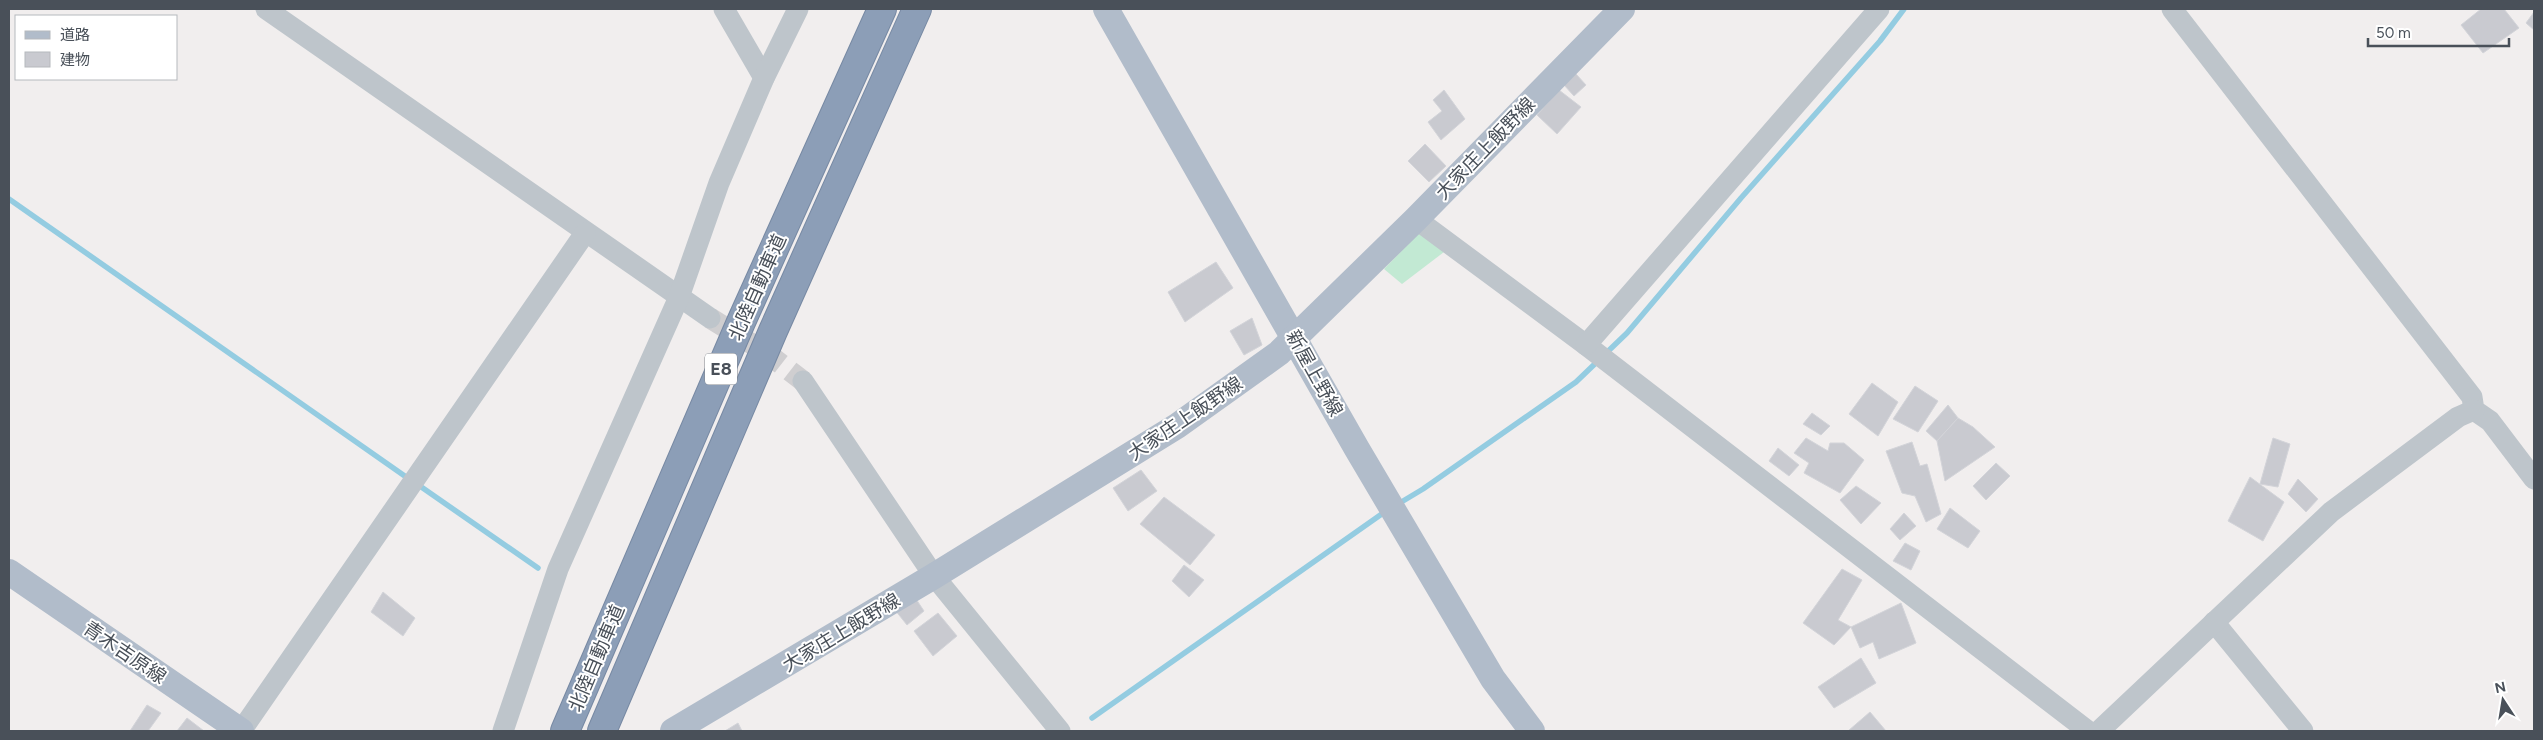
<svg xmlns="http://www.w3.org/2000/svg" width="2543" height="740" font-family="Figtree,'Noto Sans JP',sans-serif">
<rect width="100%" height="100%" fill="#f1eeee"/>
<polygon fill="#c2e9d3" points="1420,232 1444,252 1402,284 1384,269"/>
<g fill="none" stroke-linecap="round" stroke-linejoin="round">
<g stroke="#94cce1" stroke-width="5.5">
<polyline points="9,199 409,479"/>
<polyline points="417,484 538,568"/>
<polyline points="1398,504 1423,489 1576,382 1627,333 1741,198 1880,41 1904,9"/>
<polyline points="1092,718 1386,511"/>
</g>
</g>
<g fill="#c9cad0" stroke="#d3d4d9">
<polygon points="2481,9 2504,9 2519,28 2483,53 2461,25"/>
<polygon points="2534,12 2534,30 2526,23"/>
<polygon points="1576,74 1586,85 1574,96 1564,85"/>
<polygon points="1444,90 1465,119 1441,140 1428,122 1442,111 1433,100"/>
<polygon points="1559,90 1581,107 1557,134 1537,115"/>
<polygon points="1425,144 1446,166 1429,182 1408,161"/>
<polygon points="1216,262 1233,288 1185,322 1168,292"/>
<polygon points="1252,318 1262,345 1244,355 1230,331"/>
<polygon points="1872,383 1898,402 1878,436 1849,414"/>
<polygon points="1915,386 1938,401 1918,432 1893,419"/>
<polygon points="1948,405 1958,418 1937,441 1926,431"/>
<polygon points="1812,413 1830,426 1821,435 1803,424"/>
<polygon points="1958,418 1973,427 1995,447 1945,481 1937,441"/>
<polygon points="1806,438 1828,451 1830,443 1844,443 1864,460 1840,493 1804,473 1809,463 1794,453"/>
<polygon points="2273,438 2290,444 2278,487 2260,484"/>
<polygon points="1912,442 1920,466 1927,464 1941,514 1926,522 1915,496 1902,493 1886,451"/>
<polygon points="1778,448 1799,465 1789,476 1769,461"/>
<polygon points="1996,463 2010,476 1986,500 1973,486"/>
<polygon points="1141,470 1157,491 1128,511 1113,488"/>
<polygon points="2250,477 2284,502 2263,541 2228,521"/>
<polygon points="2298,479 2318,499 2306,512 2288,494"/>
<polygon points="1856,486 1881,503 1861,524 1840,500"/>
<polygon points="1164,497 1215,535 1190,565 1140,524"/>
<polygon points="1950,508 1980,531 1968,548 1937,529"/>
<polygon points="1904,513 1916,526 1900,540 1890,529"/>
<polygon points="1905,543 1920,551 1911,570 1893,561"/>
<polygon points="1184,565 1204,580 1189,597 1172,581"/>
<polygon points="1842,569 1862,580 1838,620 1851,627 1834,645 1803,623"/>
<polygon points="383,592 415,618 403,636 371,612"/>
<polygon points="914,596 924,611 907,625 895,610"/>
<polygon points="1901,603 1916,643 1879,659 1873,642 1860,648 1851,627"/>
<polygon points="938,613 957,636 933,656 914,631"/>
<polygon points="1861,658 1876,683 1834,708 1818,687"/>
<polygon points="147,705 161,713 148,731 130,731"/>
<polygon points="1870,712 1886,731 1848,731"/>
<polygon points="187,718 204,731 177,731"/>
<polygon points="738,723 742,731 725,731"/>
</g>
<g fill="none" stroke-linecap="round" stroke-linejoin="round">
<polyline stroke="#cfced0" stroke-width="21" stroke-dasharray="21 11" stroke-linecap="butt" points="710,318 768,354 803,381"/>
<g stroke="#7789a3" stroke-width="30">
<g id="highway">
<polyline points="565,731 741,322 882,9"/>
<polyline points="602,731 773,331 917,9"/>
</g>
</g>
<g stroke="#bec5cb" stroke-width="21">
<polyline points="266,9 710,318"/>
<polyline points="724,9 764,78"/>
<polyline points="2172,9 2472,397 2474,410 2490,421 2534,479"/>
<polyline points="1416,219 1586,345 2088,731"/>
<polyline points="1586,345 1879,9"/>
<polyline points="803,381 934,576 1060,731"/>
<polyline points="2214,622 2303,731"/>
<polyline points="241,731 585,233"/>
<polyline points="503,731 558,569 679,297 719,183 764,78 798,9"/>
<polyline points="2099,731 2331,512 2458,417 2474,410"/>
</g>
<g stroke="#b1bcca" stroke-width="26">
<polyline points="1106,9 1357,449 1493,679 1532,731"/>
<polyline points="9,572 241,731"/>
<polyline points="673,731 934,576 1177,426 1279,353 1416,219 1622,9"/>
</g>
<use href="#highway" stroke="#8c9eb7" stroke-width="28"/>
</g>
<g text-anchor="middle" stroke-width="4" stroke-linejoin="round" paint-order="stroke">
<rect fill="#fff" stroke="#80848b" stroke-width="1" x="705" y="353.5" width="32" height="31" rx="4"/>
<g font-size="18" font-weight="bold" fill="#495059">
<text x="721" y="375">E8</text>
</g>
<g font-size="19" fill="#495059" stroke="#fff">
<text transform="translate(1485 148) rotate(-46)" y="7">大家庄上飯野線</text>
<text transform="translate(757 287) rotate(-66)" y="7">北陸自動車道</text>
<text transform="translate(1315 373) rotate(61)" y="7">新屋上野線</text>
<text transform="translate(1185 418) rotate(-34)" y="7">大家庄上飯野線</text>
<text transform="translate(841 632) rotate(-31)" y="7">大家庄上飯野線</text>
<text transform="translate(125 652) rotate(34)" y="7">青木吉原線</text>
<text transform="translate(596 658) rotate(-67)" y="7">北陸自動車道</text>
</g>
</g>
<rect width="2543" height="740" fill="none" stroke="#495059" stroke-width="20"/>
<rect x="15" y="15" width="162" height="65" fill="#ffffff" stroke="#b6b9bd"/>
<rect x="25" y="31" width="25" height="8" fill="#b1bcca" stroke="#b6b9bd"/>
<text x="60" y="40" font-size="15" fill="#495059">道路</text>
<rect x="25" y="52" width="25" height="15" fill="#c9cad0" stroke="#b6b9bd"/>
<text x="60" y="65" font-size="15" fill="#495059">建物</text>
<g transform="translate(2503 700) rotate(348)" stroke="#ffffff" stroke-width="4" paint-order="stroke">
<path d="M0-4L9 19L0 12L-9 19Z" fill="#495059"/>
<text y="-8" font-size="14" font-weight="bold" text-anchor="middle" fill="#495059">N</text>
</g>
<path d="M2368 38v8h141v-8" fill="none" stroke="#495059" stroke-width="2.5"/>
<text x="2376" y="38" font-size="15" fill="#495059" stroke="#ffffff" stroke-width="4" paint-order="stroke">50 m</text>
</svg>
